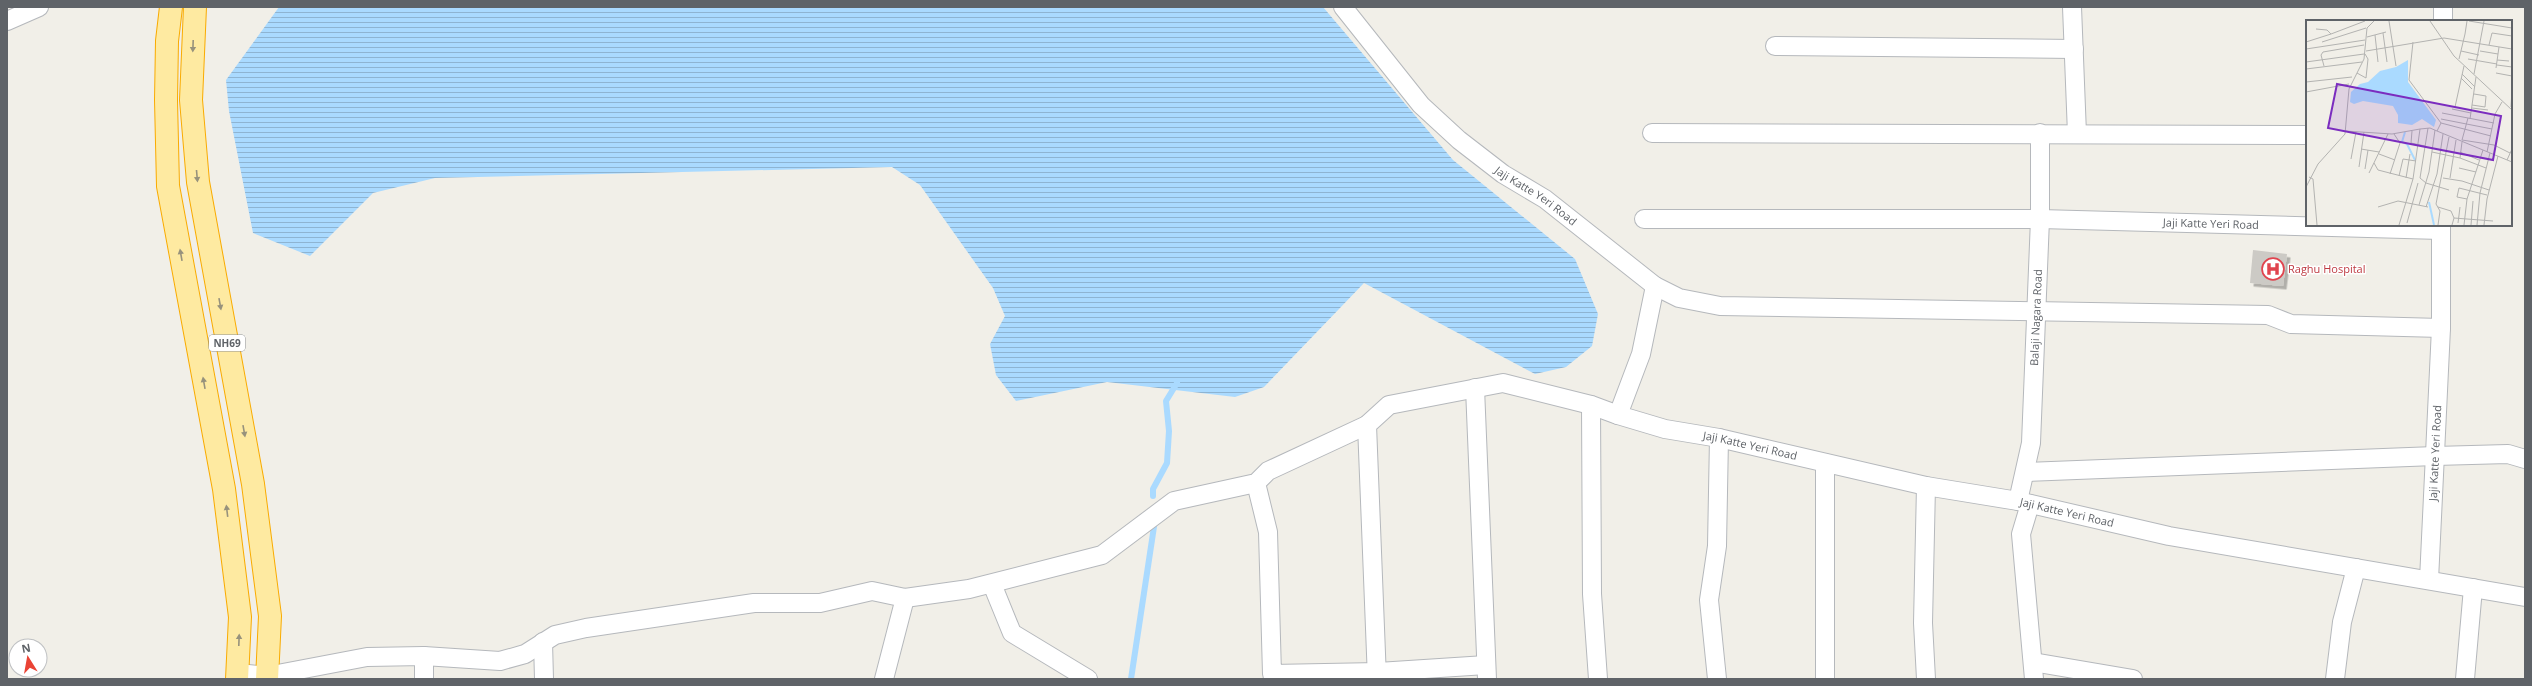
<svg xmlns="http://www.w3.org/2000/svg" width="2532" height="686" font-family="'Open Sans',sans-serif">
<defs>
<pattern id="water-rules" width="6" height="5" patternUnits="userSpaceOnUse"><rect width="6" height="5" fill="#aadaff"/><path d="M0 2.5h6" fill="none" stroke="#8eb4d2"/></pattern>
<filter id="shadow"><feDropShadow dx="3.5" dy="3.5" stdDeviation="0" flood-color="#0004"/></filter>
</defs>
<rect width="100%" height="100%" fill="#f1efe8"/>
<polygon fill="url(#water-rules)" points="279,7 1323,7 1453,160 1575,259 1598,314 1592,346 1566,367 1535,374 1364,283 1264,387 1235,397 1107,382 1016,401 996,375 990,344 1005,316 993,288 920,185 892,167 435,178 373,193 310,256 253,233 229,111 226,80"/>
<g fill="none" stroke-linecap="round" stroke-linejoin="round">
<g stroke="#aadaff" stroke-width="6">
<polyline points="1153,496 1153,489 1167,463 1169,431 1166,401 1177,383"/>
<polyline points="1131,679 1155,520"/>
</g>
</g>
<polygon fill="#cccac5" filter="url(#shadow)" points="2253,250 2287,254 2283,286 2250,283"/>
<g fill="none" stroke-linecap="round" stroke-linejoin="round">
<g stroke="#b5b8bc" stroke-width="20">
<g id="minor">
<path id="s1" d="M1343 7 1421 105 1459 140 1503 174 1545 199 1655 286 1641 354 1618 415 1665 429 1719 438 1926 486 2018 501 2169 536 2525 597"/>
<polyline points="2072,7 2077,134"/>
<polyline points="7,21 39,7"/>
<polyline points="2443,21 2443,7"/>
<polyline points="1775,46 2074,49"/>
<polyline points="1652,133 2307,135"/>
<path id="s2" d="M1644 219H2040L2441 230"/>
<polyline points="1655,286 1679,298 1720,306 2268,315 2291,324 2441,328"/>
<polyline points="1475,388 1487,679"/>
<polyline points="1591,405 1592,594 1598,679"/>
<polyline points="1825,463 1825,679"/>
<polyline points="2025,472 2435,456 2508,454 2525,459"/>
<polyline points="1256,483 1268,532 1272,674 1378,672 1486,665"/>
<polyline points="1926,486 1923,623 1926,679"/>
<path id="s3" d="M2018 501 2031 443 2040 219V133"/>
<polyline points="2030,504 2021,534 2034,679"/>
<path id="s4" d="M2429 580 2441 328V225"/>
<polyline points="992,584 1012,633 1088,679"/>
<polyline points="543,642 544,679"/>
<polyline points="424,656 424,679"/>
<polyline points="2033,662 2133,679"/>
<polyline points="238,673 267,676 367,657 424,656 500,661 525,654 555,635 586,628 754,603 820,603 872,591 905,598 969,589 1102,555 1174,501 1256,483 1268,471 1367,425"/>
<polyline points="884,679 905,598"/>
<polyline points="1377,679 1367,425 1389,405 1503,383 1591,405 1618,415"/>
<polyline points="1717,679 1709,600 1717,546 1719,438"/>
<polyline points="2335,679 2342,622 2356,568"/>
<polyline points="2465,679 2473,588"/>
</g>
</g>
<g stroke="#f9ab00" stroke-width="24">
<g id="trunk">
<polyline points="171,7 167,41 166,100 168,186 224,489 240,617 237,679"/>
<polyline points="195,7 191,100 198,182 253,484 270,616 267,679"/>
</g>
</g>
<use href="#minor" stroke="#fff" stroke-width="18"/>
<use href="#trunk" stroke="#feeaa1" stroke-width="22"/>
</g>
<defs><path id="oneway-solid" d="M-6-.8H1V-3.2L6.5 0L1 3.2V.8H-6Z"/></defs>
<g fill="#97927c">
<use href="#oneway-solid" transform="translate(193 46) rotate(92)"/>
<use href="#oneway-solid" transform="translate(197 176) rotate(85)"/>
<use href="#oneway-solid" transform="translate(181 255) rotate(-100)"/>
<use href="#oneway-solid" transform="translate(220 304) rotate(80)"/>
<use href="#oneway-solid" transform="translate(204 383) rotate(-100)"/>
<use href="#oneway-solid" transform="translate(244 431) rotate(80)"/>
<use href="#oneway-solid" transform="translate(227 511) rotate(-97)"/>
<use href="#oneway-solid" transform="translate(239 640) rotate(-88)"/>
</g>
<defs>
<g id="hospital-ring" transform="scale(1.15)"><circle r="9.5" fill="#fff" stroke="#e0444e" stroke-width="1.5"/><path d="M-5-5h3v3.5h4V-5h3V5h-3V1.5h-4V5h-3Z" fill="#e0444e"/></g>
</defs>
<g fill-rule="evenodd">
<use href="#hospital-ring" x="2273" y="269"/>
</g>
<g text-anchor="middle" stroke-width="3" stroke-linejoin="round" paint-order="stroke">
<rect fill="#fff" stroke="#8f9295" stroke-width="1" x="209" y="335" width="36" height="16" rx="3"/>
<g font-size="10" font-weight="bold" fill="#5f6368">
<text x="227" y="347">NH69</text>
</g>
<g font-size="11" fill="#5f6368" stroke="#fff">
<text dy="4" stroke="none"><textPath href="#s1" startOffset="272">Jaji Katte Yeri Road</textPath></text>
<text dy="4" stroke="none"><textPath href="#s2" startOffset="567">Jaji Katte Yeri Road</textPath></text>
<text dy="4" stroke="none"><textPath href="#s3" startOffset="185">Balaji Nagara Road</textPath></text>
<text dy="4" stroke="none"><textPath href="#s1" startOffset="692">Jaji Katte Yeri Road</textPath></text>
<text dy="4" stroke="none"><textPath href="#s4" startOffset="127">Jaji Katte Yeri Road</textPath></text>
<text dy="4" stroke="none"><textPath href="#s1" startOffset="1016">Jaji Katte Yeri Road</textPath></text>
</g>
<g font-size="11" fill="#be3a42" stroke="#fff" text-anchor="start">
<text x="2288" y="273">Raghu Hospital</text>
</g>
</g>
<g transform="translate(2306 20)">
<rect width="206" height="206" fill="#f1efe8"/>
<path d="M102 40V62L130 100 128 107 116 99 106 105 92 103V95L87 86 57 81 48 84 44 82 45 72 54 64 62 62 74 51 90 47Z" fill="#aadaff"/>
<path fill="none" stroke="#aadaff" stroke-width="2" d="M99 112 96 122 101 124 109 140M123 182 128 205"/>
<path fill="none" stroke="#b3b3b1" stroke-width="1" d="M83 1 90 46M124 1 148 36 206 90M163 1 206 8M10 9 21 10 25 14 59 1M77 13 81 42M159 14 161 1M69 15 72 42M61 17 80 12M0 22 25 14M16 22 60 8M107 22 103 60 135 103 131 111 206 142M183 25 186 13 206 16M0 29 59 20M60 31 138 18 206 29M155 31 173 35M174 31 192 34M153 39 159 14M162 39 191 44M191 40 203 41M0 42 58 34M191 45 206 47M18 46 15 35 17 32 58 25M190 48 193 27M0 49 56 42M51 53 60 58 62 39 59 34M190 53 206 56M156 54 169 67M168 54 178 1M155 58 166 69M0 62 46 57M0 72 43 64M166 85 179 87 180 76 168 74M149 87 158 46M205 87 206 69M166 88 182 90M146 89 165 93M136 93 188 103M135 99 186 109M164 99 170 57M135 103 185 116M122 108 114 158 120 163 143 170M39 111 86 114 114 109M106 111 105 123 119 126M156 120 188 125 204 133M156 120 162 98M55 129 73 132M126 132 154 138 180 148M154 132 173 140M181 132 189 94 196 82M73 134 89 140M154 138 156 122M45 139 50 112M201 140 206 129M68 143 72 150 107 159M53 147 58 112M153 148 170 152M59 149 62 130M63 153 82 114M84 154 94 123 88 114M93 156 97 139 110 141M3 157 7 159 11 205M100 158 104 134M137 158 156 161 183 170M144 158 150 120M0 167 12 144 39 114 43 69 58 39 61 8 68 1M161 179 151 177 153 168 181 175M113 185 123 152 129 110M72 187 92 181 122 187M120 187 131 154 137 114M132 187 145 191 148 198 146 205M148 198 187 201M101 203 112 163M152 203 154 187M93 205 107 159 114 109 124 108 131 111M132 205 134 191 130 184 143 117M158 205 161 179 177 130M165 205 167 181M171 205 174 173 184 133M178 205 181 179 192 136"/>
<path fill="#7b2cbf" fill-opacity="0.15" stroke="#7b2cbf" stroke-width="2" d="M31 64 195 96 187 140 22 108Z"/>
<rect width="206" height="206" fill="none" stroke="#5f6368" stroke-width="2"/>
</g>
<rect width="2532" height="686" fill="none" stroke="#5f6368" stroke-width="16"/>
<g transform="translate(28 658) rotate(349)"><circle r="19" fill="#ffffff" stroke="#bfc1c3"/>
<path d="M0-3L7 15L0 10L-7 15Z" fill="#ea4335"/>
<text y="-6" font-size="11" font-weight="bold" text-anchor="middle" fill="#5f6368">N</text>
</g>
</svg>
